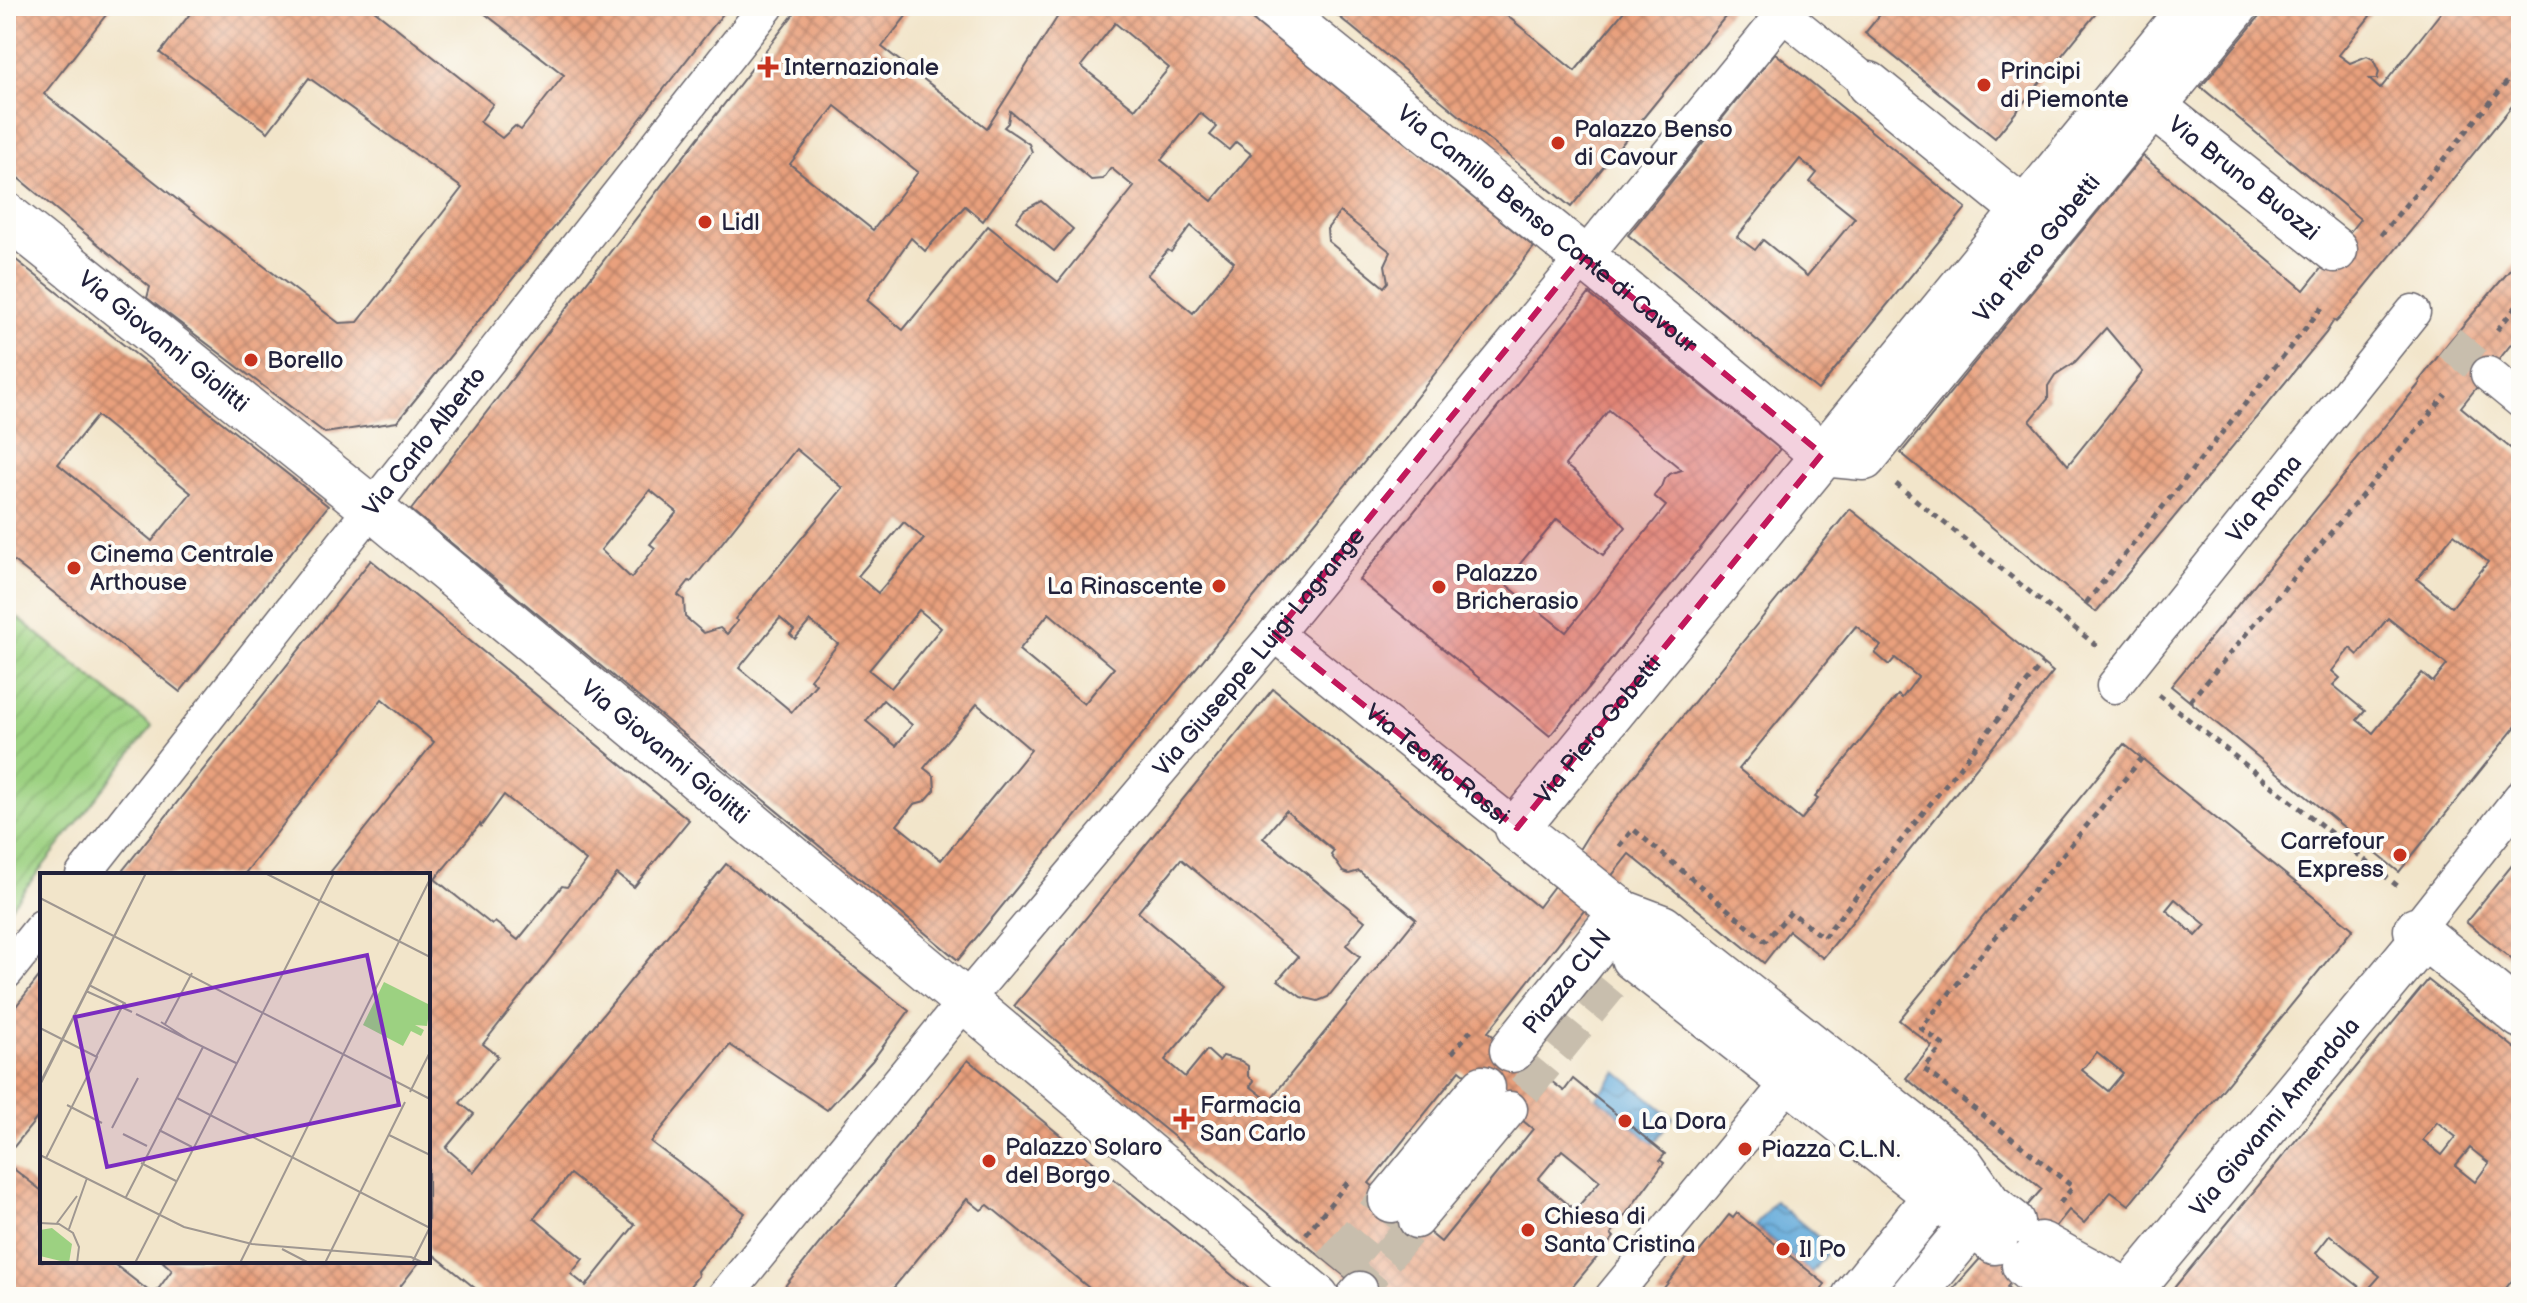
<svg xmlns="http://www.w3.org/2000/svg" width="2527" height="1303" font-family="'Balsamiq Sans',sans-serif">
<defs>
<pattern id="garden-furrows" width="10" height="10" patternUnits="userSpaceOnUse" patternTransform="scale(2)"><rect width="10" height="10" fill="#9cd181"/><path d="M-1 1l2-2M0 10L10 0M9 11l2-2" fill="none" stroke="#86b370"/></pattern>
<pattern id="water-waves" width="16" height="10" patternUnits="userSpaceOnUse" patternTransform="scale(2)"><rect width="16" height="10" fill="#63aada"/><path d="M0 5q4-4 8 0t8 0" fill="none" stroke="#518ab2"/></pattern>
<pattern id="building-cross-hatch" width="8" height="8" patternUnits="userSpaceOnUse" patternTransform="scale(2)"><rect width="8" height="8" fill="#e9a07d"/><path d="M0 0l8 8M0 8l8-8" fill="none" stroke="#bc8268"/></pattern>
</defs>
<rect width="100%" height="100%" fill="#fdfcf7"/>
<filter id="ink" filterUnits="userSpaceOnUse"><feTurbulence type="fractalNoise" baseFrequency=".0125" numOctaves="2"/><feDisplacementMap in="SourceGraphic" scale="16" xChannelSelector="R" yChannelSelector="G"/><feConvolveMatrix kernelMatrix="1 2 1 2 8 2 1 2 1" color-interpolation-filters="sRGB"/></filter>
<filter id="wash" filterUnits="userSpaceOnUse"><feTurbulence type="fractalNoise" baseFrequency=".006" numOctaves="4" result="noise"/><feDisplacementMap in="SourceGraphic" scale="32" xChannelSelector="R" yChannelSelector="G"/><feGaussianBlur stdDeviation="1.8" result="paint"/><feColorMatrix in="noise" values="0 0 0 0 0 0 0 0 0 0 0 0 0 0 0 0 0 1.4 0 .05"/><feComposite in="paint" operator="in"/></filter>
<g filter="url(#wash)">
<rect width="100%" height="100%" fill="#f2e5ca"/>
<polygon fill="url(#garden-furrows)" stroke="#5f7a5e" stroke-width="2" points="6,608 152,727 6,913"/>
<g fill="url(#water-waves)" stroke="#42668a" stroke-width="2">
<polygon points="1617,1072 1673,1118 1653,1144 1597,1097"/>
<polygon points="1775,1201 1831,1248 1811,1273 1755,1226"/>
</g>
<g id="blocks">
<g fill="url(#building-cross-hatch)" fill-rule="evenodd">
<polygon points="6,6 113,6 44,94 203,220 339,323 358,322 462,188 309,78 268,132 160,53 196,6 369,6 493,104 480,122 502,138 515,126 521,130 564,75 475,6 729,6 590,183 397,422 325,433 147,298 150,287 6,168"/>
<path d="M800 6H914L882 47 987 128 1058 16 1046 6H1236L1534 247 1397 422 958 960 411 510ZM1115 23 1169 68 1135 109 1081 66ZM835 106 918 172 873 230 790 164ZM1010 111 1091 180 1103 179 1111 168 1134 187 1058 282 988 226 903 330 867 300 911 238 925 251 965 206 983 221 1032 152 1029 144 1004 127 1008 123ZM1200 113 1217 127 1210 135 1229 150 1236 142 1251 154 1212 201 1161 160ZM1340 212 1391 252 1385 265 1388 282 1384 287 1328 241 1327 229ZM1191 226 1234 262 1193 313 1147 275 1168 250 1171 252ZM796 449 843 488 735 619 738 621 727 634 720 628 704 633 685 617 684 600 678 595 689 581 691 582ZM650 490 677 512 650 544 655 548 631 578 601 550ZM904 522 924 539 878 593 858 576ZM919 610 941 628 891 688 869 670ZM1049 613 1114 668 1084 704 1019 650ZM780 618 794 630 790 634 795 639 810 621 838 644 810 679 816 684 792 712 739 668ZM883 700 912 725 896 746 866 721ZM977 704 1031 750 941 860 897 825 914 804 925 801 935 790 934 776 924 768Z"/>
<polygon points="1326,6 1503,6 1500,10 1575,71 1628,6 1734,6 1571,207"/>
<polygon points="1887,6 2102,6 1995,138 1865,33"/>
<path d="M2268 6H2359L2370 16 2339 55 2350 63 2367 56 2373 59 2379 72 2377 79H2369L2380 89 2446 6H2521V95L2340 318 2336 322 2334 320 2326 333 2096 612 1901 453 2143 156 2304 290 2360 219 2201 87ZM2106 328 2143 372 2068 465 2030 421 2048 399V386L2055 375 2075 362Z"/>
<path d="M1775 53 1966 208 1818 390 1628 235ZM1800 159 1817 173 1810 182 1855 218 1807 276 1763 240 1755 250 1737 237Z"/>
<polygon points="1041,201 1073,229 1054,251 1016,221 1024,210"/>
<path d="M6 252 328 506 180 692 6 555ZM97 416 191 493 152 541 58 464Z"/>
<path d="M2521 257V349L2513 342 2461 407 2521 457V720L2399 872 2171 686 2420 383 2419 381 2449 342ZM2454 534 2488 562 2452 607 2417 579ZM2388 618 2447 665 2433 682 2422 673 2373 733 2357 720 2365 711 2333 685 2340 678 2332 671 2350 648 2358 655Z"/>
<path d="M1589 294 1780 449 1550 736 1359 580ZM1609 410 1682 470 1669 474 1664 479 1661 487 1654 496 1666 506 1566 632 1504 583 1557 519 1603 555 1626 527 1577 474 1565 465Z"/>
<path d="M1850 509 2053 672 1823 958 1789 931 1764 963 1629 854 1488 1032 1564 1091 1573 1079 1665 1154 1660 1160 1664 1163 1611 1234 1614 1237 1564 1297H1370L1014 1006 1273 689 1538 907 1567 869 1593 827ZM1856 626 1881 646 1875 653 1889 665 1895 658 1918 677 1902 698 1898 695 1815 797 1818 799 1801 820 1739 769ZM1286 811 1334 851 1331 855 1343 872 1349 874 1359 871 1416 919 1269 1101 1250 1086 1254 1081 1248 1076V1066L1241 1061 1223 1056 1219 1061 1207 1050 1185 1077 1165 1060 1227 987 1138 912 1181 859 1298 957 1278 980 1301 997 1318 1001 1328 997 1360 957 1346 945 1365 921 1263 838ZM1460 1070 1533 1129 1441 1242 1369 1183ZM1562 1150 1600 1181 1575 1210 1538 1179Z"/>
<path d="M371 560 689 820 634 887 617 874 483 1044 498 1056 460 1103 474 1114 446 1148 474 1172 726 864 909 1011 872 1061 827 1110 730 1045 651 1142 745 1213 697 1271 698 1276 681 1297H486L428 1250V875H328L434 742 382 699 246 872 250 875H119ZM504 795 586 861 567 887 562 886 518 940 495 922 492 925 435 879 480 824 481 826ZM570 1174 635 1225 586 1286 571 1274 583 1259 534 1218Z"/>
<path d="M2124 744 2353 929 2129 1205 2111 1192 2084 1223 2069 1210 2007 1287 2020 1297H1946L2042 1189 1906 1078 1932 1046 1899 1020ZM2175 899 2206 925 2196 936 2166 910ZM2097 1052 2123 1073 2108 1091 2082 1070Z"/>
<polygon points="2521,854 2521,967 2466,922"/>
<polygon points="42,973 42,1112 9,1153 6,1154 6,1019"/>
<path d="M2428 980 2521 1053V1269L2499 1297H2184L2174 1288ZM2437 1122 2456 1137 2442 1155 2423 1140ZM2470 1148 2489 1163 2475 1182 2455 1166ZM2330 1235 2380 1276 2366 1292 2316 1253Z"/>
<polygon points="968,1060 1216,1262 1259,1297 1100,1297 988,1205 981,1210 967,1199 886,1297 776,1297"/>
<polygon points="6,1163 42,1191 42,1261 110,1261 154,1295 172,1270 162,1261 420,1261 392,1297 15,1297 6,1290"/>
<polygon points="1737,1213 1825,1284 1821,1291 1826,1295 1824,1297 1657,1297 1692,1252 1697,1255 1729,1215 1733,1218"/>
</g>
</g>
</g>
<g filter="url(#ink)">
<use href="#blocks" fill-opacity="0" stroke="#6b666d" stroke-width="2"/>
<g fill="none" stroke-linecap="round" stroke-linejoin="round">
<g stroke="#c8bead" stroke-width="34" stroke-dasharray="34 17" stroke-linecap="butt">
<polyline points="2449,342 2488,374"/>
<polyline points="1492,1130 1633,958"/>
<polyline points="1353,1297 1435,1199"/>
</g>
<polyline stroke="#c8bead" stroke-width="44" stroke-dasharray="44 22" stroke-linecap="butt" points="1335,1268 1391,1200"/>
<g stroke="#6b666d" stroke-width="37">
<g id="pedestrian">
<polyline points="1783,14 1869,84"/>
<polyline points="2488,374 2521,401"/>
<path id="s1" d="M1275 634 1517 828"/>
<path id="s2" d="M2114 686 2413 312"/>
<path id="s3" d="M83 875 767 6"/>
<polyline points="2416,930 2521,797"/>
<polyline points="6,972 42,927"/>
<polyline points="1416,1221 1510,1109"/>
<path id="s4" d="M724 1297 965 1001 1275 634 1790 6"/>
<polyline points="1353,1297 1360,1289"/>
<polyline points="1612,1297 1790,1081"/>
</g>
</g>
<g stroke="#6b666d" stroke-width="47">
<g id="minor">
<path id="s5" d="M1272 6 1608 277 1822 454"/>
<polyline points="1869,84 2047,229"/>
<path id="s6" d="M2153 106 2335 250"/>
<path id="s7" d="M6 215 373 509 965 1001 1317 1297"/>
<path id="s8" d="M1822 454 1864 458 2236 6"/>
<polyline points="1622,912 1633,958 1972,1224 1989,1204"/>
<polyline points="2416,930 2521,1016"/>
<path id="s9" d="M1512 1050 1622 912"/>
<polyline points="1391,1200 1483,1088"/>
<path id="s10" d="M2012 1222 1989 1204 1961 1164 1662 927 1622 912 1517 828 2192 6"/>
<polyline points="2041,1244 2138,1297"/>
<polyline points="2024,1265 2061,1297"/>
<polyline points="1854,1297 1953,1174"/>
<polyline points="1912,1297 1972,1224 1995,1242"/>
<path id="s11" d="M2125 1297 2424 937"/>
</g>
</g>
<g stroke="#6b666d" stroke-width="5" stroke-dasharray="6 6" stroke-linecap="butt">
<polyline points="2381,235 2521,65"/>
<polyline points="2497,330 2521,301"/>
<polyline points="1896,484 2097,646"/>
<polyline points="2086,603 2324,305"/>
<polyline points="2158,695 2400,888"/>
<polyline points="2190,701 2446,395"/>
<polyline points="1619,846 1633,829 1765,941 1791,912 1823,938 2042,664"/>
<polyline points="1452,1053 1471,1030"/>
<polyline points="2060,1203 2073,1187 1924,1069 1943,1045 1921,1028 2142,758"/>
<polyline points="1306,1234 1348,1182"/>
</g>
<use href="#pedestrian" stroke="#fff" stroke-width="34"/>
<use href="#minor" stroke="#fff" stroke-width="44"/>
</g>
</g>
<path fill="#c2185b" fill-opacity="0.2" stroke="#c2185b" stroke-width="6" stroke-dasharray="16 10" stroke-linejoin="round" d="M1582 256 1822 454 1517 828 1275 634Z"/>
<g fill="#c8321e" stroke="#fdfcf7" stroke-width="3">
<path d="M764 55h8v8h8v8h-8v8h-8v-8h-8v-8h8z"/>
<circle cx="1984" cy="85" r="8"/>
<circle cx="1558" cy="143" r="8"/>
<circle cx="705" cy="222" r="8"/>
<circle cx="251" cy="360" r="8"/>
<circle cx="74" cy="568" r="8"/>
<circle cx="1219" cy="586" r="8"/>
<circle cx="1439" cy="587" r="8"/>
<circle cx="2400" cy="855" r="8"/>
<path d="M1180 1107h8v8h8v8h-8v8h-8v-8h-8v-8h8z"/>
<circle cx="1625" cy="1121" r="8"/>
<circle cx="1745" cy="1149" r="8"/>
<circle cx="989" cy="1161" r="8"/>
<circle cx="1528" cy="1230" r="8"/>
<circle cx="1783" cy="1249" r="8"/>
</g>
<g text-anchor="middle" stroke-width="8" stroke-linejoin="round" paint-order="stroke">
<g font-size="24" fill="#22223b" stroke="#fdfcf7" text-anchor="start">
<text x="784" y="75">Internazionale</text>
<text x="2000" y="79">Principi<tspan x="2000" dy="28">di Piemonte</tspan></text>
<text x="1574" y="137">Palazzo Benso<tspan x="1574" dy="28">di Cavour</tspan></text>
<text x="721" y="230">Lidl</text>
<text x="267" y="368">Borello</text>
<text x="90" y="562">Cinema Centrale<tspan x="90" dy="28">Arthouse</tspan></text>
<text x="1455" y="581">Palazzo<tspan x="1455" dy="28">Bricherasio</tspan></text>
<text x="1203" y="594" text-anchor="end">La Rinascente</text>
<text x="2384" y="849" text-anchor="end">Carrefour<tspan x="2384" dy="28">Express</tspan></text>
<text x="1200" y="1113">Farmacia<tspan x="1200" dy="28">San Carlo</tspan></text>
<text x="1641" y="1129">La Dora</text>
<text x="1005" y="1155">Palazzo Solaro<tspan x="1005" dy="28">del Borgo</tspan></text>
<text x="1761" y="1157">Piazza C.L.N.</text>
<text x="1544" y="1224">Chiesa di<tspan x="1544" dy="28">Santa Cristina</tspan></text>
<text x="1799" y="1257">Il Po</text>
</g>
<g font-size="24" fill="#22223b" stroke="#fdfcf7">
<text dy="8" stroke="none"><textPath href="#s6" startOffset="116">Via Bruno Buozzi</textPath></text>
<text dy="8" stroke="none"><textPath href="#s5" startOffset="354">Via Camillo Benso Conte di Cavour</textPath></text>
<text dy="8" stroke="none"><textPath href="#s8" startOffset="314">Via Piero Gobetti</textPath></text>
<text dy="8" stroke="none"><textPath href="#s7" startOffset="202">Via Giovanni Giolitti</textPath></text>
<text dy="8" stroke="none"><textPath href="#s3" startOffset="552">Via Carlo Alberto</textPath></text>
<text dy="8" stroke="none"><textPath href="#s2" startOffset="240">Via Roma</textPath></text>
<text dy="8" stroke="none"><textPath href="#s4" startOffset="838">Via Giuseppe Luigi Lagrange</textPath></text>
<text dy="8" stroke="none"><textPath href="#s10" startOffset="764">Via Piero Gobetti</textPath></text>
<text dy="8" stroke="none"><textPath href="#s7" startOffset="850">Via Giovanni Giolitti</textPath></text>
<text dy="8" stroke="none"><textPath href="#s1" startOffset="208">Via Teofilo Rossi</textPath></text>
<text dy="8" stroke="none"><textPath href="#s9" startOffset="88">Piazza CLN</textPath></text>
<text dy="8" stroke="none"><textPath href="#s11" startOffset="234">Via Giovanni Amendola</textPath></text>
</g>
</g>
<g transform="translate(40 873)">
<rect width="390" height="390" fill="#f2e5ca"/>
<path d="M344 109 390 132 387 153 375 152 384 157 381 163 371 158 363 173 323 152ZM12 355 32 371 29 390 0 383V357Z" fill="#9cd181"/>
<path fill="none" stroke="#9f9791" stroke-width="2" d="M225 0 390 84M0 25 390 226M49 112 86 131M46 118 92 139M96 141 196 190M121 149 149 167M125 151 152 100M0 155 57 184 6 285M56 184 84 130M0 210 106 0M0 212 106 0M370 219 390 179M137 225 390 355M27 232 62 250M72 255 98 205M119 257 152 274M83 261 107 273M349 262 390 282M0 282 144 354 212 371 371 384 384 390M101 290 136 308M86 324 163 174M0 350 19 351 33 360 39 374 37 390M17 350 37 323M29 356 47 305M242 376 269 390M373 388 390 354M95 390 294 0M200 390 390 6M285 390 365 229"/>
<path fill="#7b2cbf" fill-opacity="0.15" stroke="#7b2cbf" stroke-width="4" d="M327 82 359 232 67 294 35 144Z"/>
<rect width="390" height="390" fill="none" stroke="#22223b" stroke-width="4"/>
</g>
<rect width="2527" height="1303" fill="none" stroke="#fdfcf7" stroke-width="32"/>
</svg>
